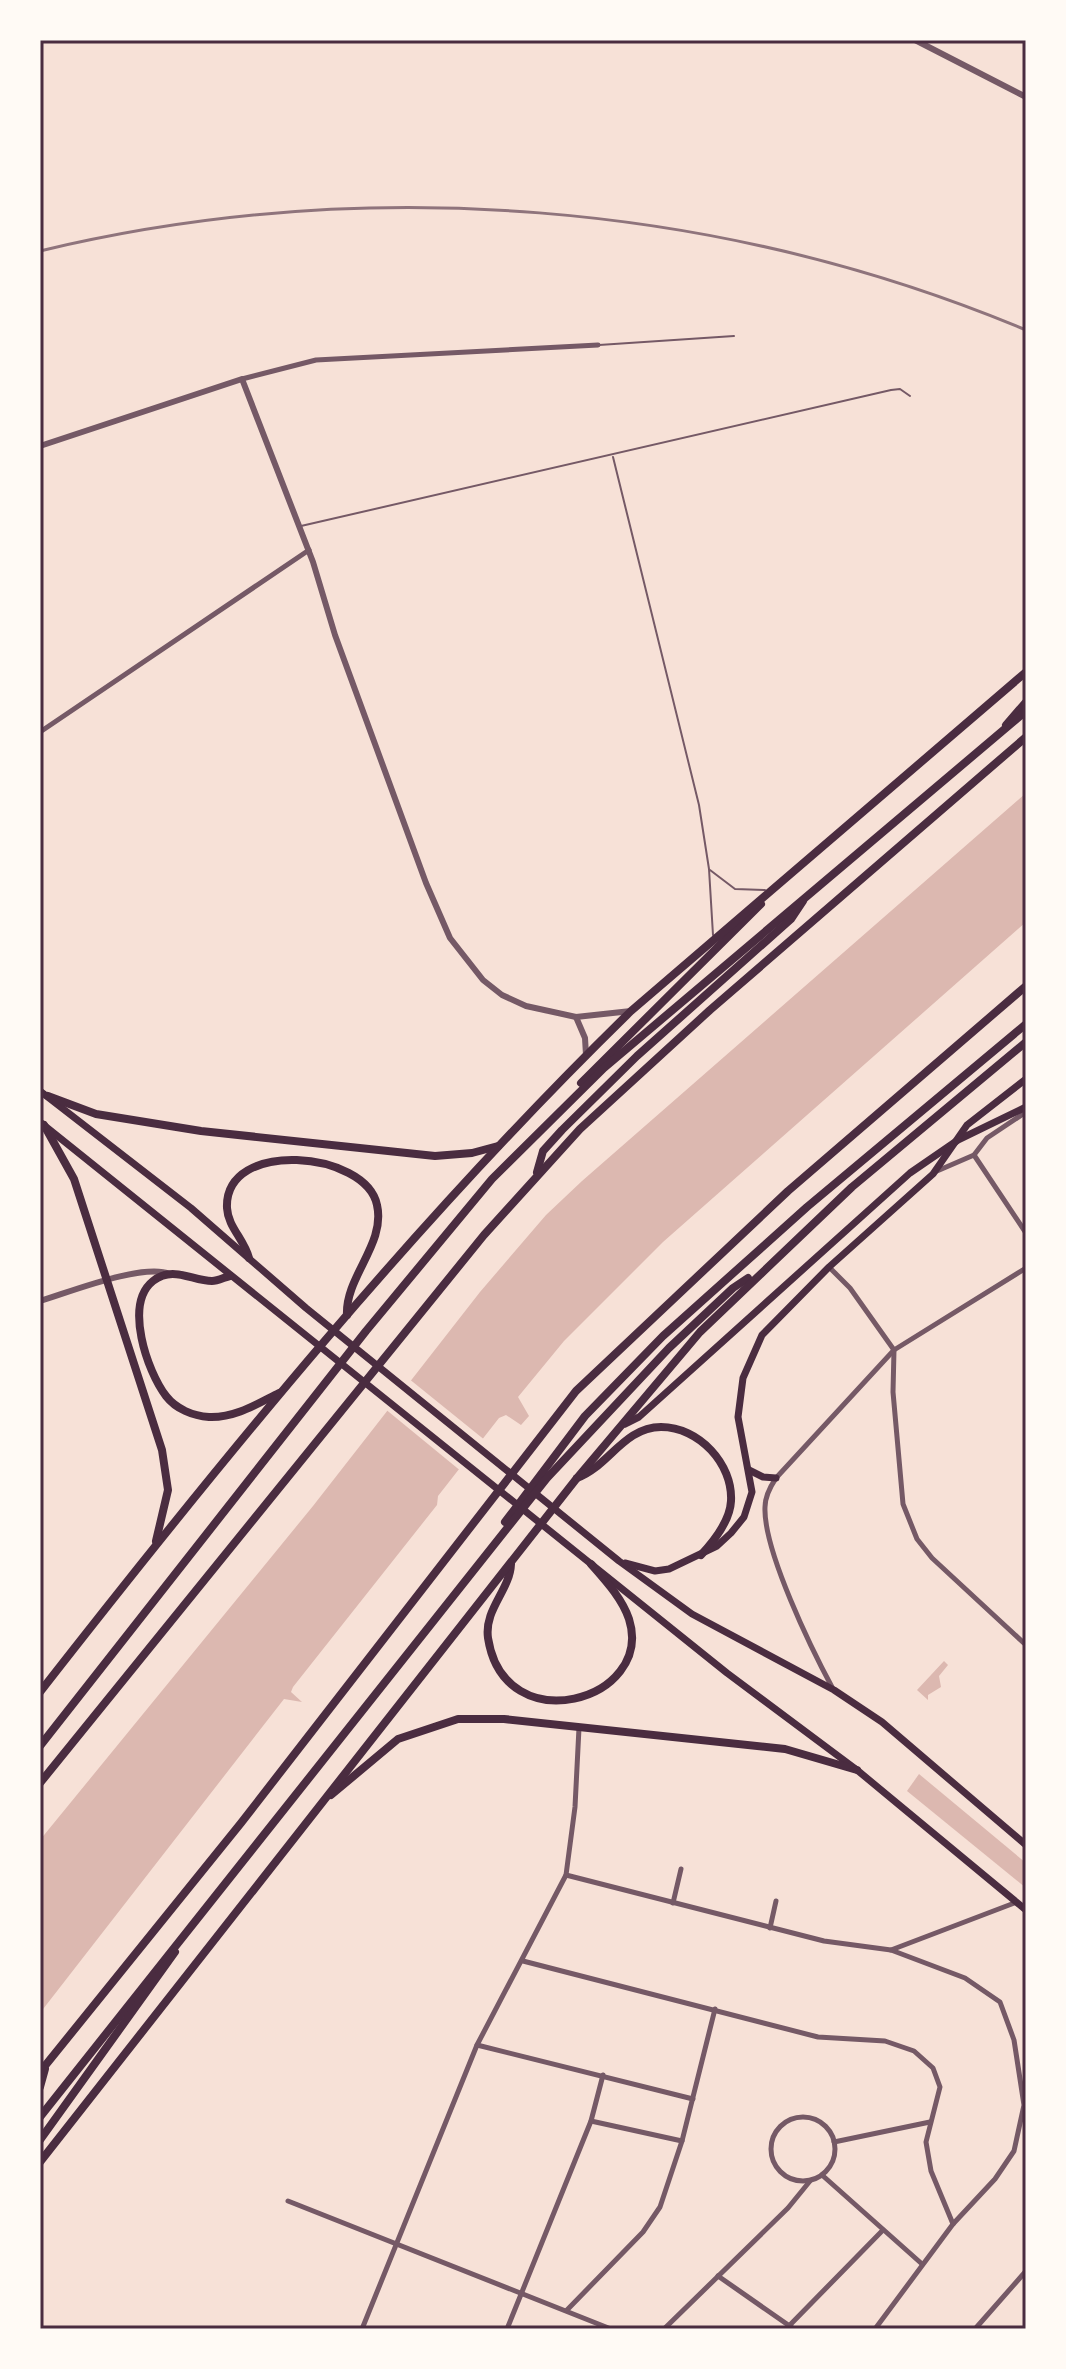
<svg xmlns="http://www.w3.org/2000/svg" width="1066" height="2369" font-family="Mulish,sans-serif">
<rect width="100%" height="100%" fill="#f7e1d7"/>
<g fill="#dcb8b0">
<polygon points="1026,793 1026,922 663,1242 564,1341 518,1397 529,1416 521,1425 506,1415 499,1418 438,1496 437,1505 293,1687 291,1692 302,1702 284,1699 40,2013 40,1840 313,1506 480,1292 546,1215 582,1181"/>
<polygon points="944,1661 948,1665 939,1676 941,1687 928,1695 928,1700 917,1690"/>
<polygon points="919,1774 1026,1863 1026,1888 907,1791"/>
</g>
<polygon fill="#f7e1d7" points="408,1378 486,1441 462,1472 384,1408"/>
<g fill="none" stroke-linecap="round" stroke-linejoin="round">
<g stroke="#755966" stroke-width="2">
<polyline points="599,345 734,336"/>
<polyline points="613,457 699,805 709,869 713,935"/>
<polyline points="301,526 891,390 900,389 910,396"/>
<polyline points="710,870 735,889 765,890"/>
</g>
<g stroke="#755966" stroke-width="5">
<polyline points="242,379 316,360 598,345"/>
<polyline points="40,732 309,550"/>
<polyline points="974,1155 1026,1233"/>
<polyline points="937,1171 974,1155 987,1138 1026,1112"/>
<polyline points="829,1267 850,1288 894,1350 893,1392 903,1504 917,1539 932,1558 1026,1645"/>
<path d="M833 1689C812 1650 763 1550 765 1507 765 1496 770 1487 776 1478L894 1350 1026 1268"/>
<polyline points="566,1875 824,1941 891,1950 965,1978 1000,2002 1014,2040 1024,2105 1014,2151 995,2179 953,2224 875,2329"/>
<polyline points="673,1903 681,1869"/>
<polyline points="770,1928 776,1901"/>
<polyline points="891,1950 1017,1902"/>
<polyline points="523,1961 818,2037 885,2041 914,2051 933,2068 940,2087 926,2142 931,2171 953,2224"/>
<polyline points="477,2045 693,2099"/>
<circle cx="803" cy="2149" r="32"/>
<polyline points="591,2121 682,2141"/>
<polyline points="834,2142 930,2122"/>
<polyline points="822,2175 922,2264"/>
<polyline points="288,2201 611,2329"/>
<polyline points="718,2276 794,2329"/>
<polyline points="567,2310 643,2232 660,2207 682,2141 715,2009"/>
<polyline points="362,2329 477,2045 566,1875 575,1807 579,1728"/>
<polyline points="507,2329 591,2121 603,2075"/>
<polyline points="664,2329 788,2208 810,2181"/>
<polyline points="786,2329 883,2230"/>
<polyline points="975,2329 1026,2271"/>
</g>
<g stroke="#755966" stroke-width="6">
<polyline points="915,40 1026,97"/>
<polyline points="40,446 242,379 313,562 335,635 426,883 450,938 483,980 502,995 526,1006 576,1017 631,1011"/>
<polyline points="576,1017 585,1038 586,1055"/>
<path d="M40 1301C70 1292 142 1263 170 1274"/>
</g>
<g stroke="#4a2c40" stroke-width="7">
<polyline points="40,1091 191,1208 306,1308 619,1561 692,1614 834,1690 882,1722 1026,1845"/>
<polyline points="40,1122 727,1673 857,1770 1026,1910"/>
<polyline points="625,1424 639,1417 910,1173 958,1140 1026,1107"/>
<polyline points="749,1470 763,1477 776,1478"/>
<polyline points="625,1563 655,1571 669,1569 717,1546 731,1533 744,1517 752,1492 738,1417 743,1378 762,1335 829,1267 933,1174 967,1125 1026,1079"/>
</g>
<g stroke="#4a2c40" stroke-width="8">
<polyline points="1006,725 1026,702"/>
<polyline points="581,1083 761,904"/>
<polyline points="48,1096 96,1114 201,1131 435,1156 472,1153 498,1146"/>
<polyline points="44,1125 74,1179 162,1450 168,1490 156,1541"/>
<path d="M249 1258C244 1239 228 1227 227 1208 224 1138 366 1151 377 1205 386 1244 345 1277 347 1315"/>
<path d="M230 1276C225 1277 218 1281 212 1281 192 1281 173 1265 153 1281 124 1304 147 1371 166 1396 176 1409 193 1416 209 1417 235 1418 257 1404 279 1393"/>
<path d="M577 1478C608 1467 624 1427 661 1427 699 1427 733 1464 731 1501 730 1521 714 1541 701 1555"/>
<polyline points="505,1522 585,1416 663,1336 807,1207 1026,1024"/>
<path d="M511 1564C510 1590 484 1609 488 1638 504 1743 655 1701 629 1619 622 1598 605 1580 591 1564"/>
<path d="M40 1692C225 1455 416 1221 631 1011L1026 672"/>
<polyline points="40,1746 366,1331 492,1179 604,1068 1026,711"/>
<polyline points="331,1795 398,1739 458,1719 504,1719 785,1749 857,1770"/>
<polyline points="40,2117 547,1478 669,1348 733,1288 748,1278"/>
<polyline points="40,2140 175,1952"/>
<polyline points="40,2162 577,1478 700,1332 852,1187 1026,1042"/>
</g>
<g stroke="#4a2c40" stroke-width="8">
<polyline points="537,1172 543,1151 562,1130 637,1056 791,919 803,901"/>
<polyline points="40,1783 484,1235 580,1129 710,1010 1026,737"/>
<polyline points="40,2072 241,1823 576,1391 788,1191 1026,986"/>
<polyline points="40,2087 45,2069"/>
</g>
<path stroke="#8f747c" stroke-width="3" d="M40 251C365 173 718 201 1026 330"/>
</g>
<rect width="1066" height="2369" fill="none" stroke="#fffaf5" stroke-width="84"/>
<rect x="42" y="42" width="982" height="2285" fill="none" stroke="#4a2c40" stroke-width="3"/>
</svg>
